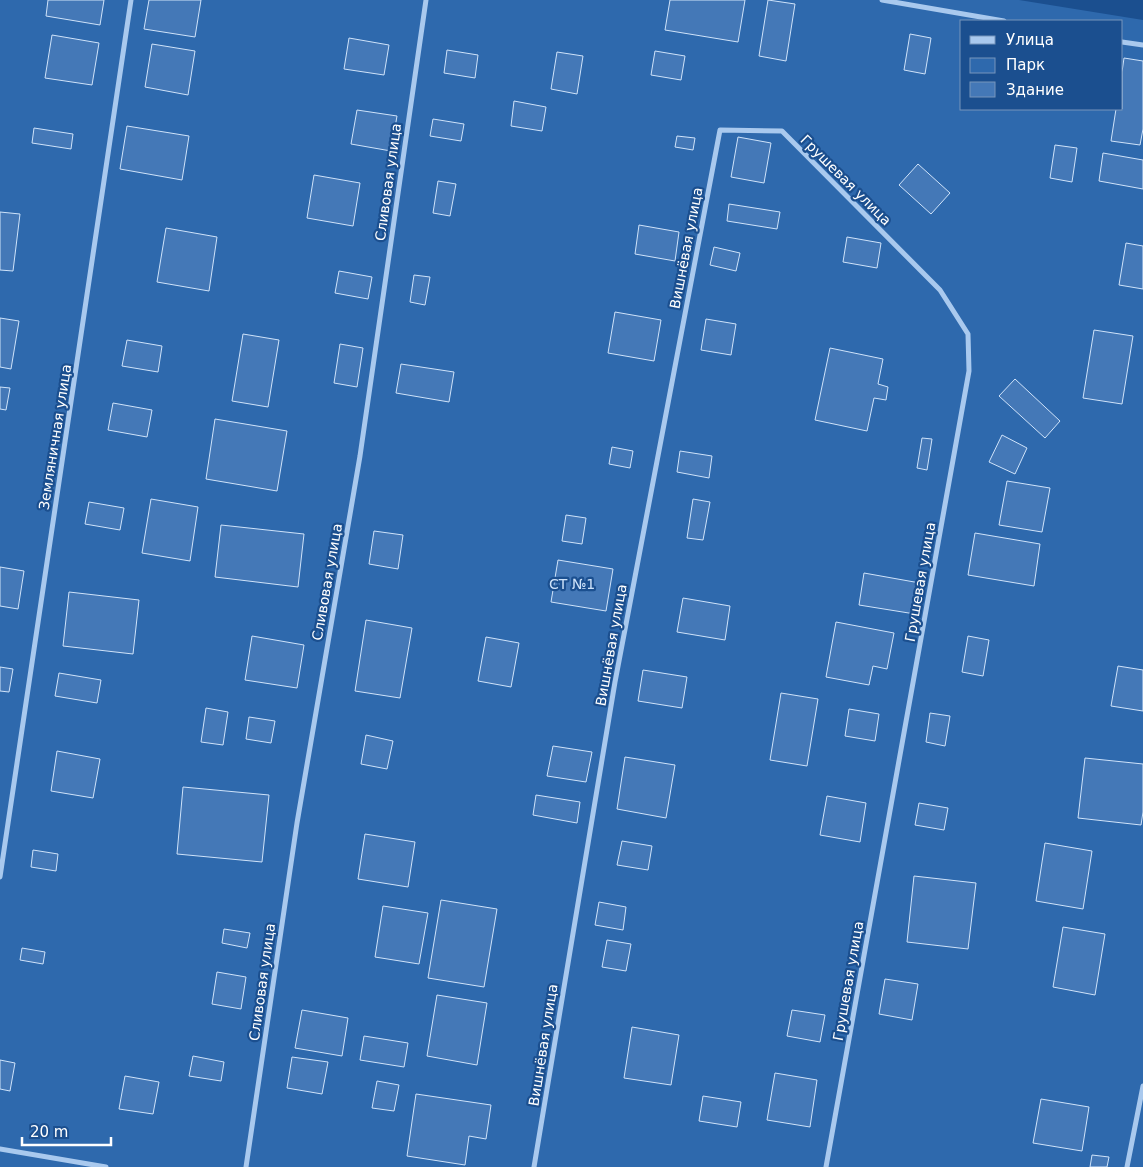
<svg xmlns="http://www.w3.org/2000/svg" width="1143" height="1167" font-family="'DejaVu Sans',sans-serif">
<rect width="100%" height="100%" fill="#1b4f8f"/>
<path fill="#2e69ad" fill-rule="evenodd" d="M0 0H1019L1143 20V1167H0ZM962 21H1122V109H962Z"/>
<g fill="#4478b7" stroke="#cfe3fa">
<polygon points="48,0 104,0 100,25 46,16"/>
<polygon points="149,0 201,0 195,37 144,29"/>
<polygon points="670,0 745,0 738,42 665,30"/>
<polygon points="768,0 795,4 786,61 759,56"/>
<polygon points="910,34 931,38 925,74 904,70"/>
<polygon points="52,35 99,43 92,85 45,78"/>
<polygon points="349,38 389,45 384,75 344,69"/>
<polygon points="152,44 195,51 188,95 145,87"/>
<polygon points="447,50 478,55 475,78 444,73"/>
<polygon points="655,51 685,56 681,80 651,75"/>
<polygon points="557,52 583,56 577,94 551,89"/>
<polygon points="1124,58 1143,61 1143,129 1140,145 1111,141 1116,109 1122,109 1122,72"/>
<polygon points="514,101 546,107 542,131 511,126"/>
<polygon points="357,110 397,116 391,151 351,144"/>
<polygon points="433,119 464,124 461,141 430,136"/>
<polygon points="127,126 189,136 182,180 120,169"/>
<polygon points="34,128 73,134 71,149 32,143"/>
<polygon points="677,136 695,138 693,150 675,147"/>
<polygon points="738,137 771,143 764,183 731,177"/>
<polygon points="1055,145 1077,148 1072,182 1050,178"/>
<polygon points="1103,153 1143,160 1143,189 1099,181"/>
<polygon points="918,164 950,193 931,214 899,185"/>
<polygon points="314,175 360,183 353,226 307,218"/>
<polygon points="438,181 456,184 450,216 433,213"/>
<polygon points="729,204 780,212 777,229 727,221"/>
<polygon points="0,212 20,214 13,271 0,270"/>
<polygon points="639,225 679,232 675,261 635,254"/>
<polygon points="166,228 217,237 209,291 157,282"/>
<polygon points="847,237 881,243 877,268 843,262"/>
<polygon points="1126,243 1143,246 1143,289 1119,285"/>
<polygon points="714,247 740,253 736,271 710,265"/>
<polygon points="339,271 372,277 368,299 335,293"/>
<polygon points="414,275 430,277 425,305 410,302"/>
<polygon points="615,312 661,320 654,361 608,353"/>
<polygon points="0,318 19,321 11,369 0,367"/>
<polygon points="706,319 736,324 731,355 701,350"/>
<polygon points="1094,330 1133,336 1122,404 1083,398"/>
<polygon points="243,334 279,340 268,407 232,401"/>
<polygon points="127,340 162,346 158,372 122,366"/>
<polygon points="340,344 363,348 357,387 334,383"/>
<polygon points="830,348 883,359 878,384 888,387 886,400 874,398 867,431 815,420"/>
<polygon points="401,364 454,372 449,402 396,393"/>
<polygon points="1015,379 1060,421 1045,438 999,396"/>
<polygon points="0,387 10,388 6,410 0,409"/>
<polygon points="113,403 152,410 147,437 108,430"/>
<polygon points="215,419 287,431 277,491 206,479"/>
<polygon points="1002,435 1027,448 1015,474 989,462"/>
<polygon points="922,438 932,439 927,470 917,468"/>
<polygon points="612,447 633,451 630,468 609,464"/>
<polygon points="680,451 712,456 709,478 677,472"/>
<polygon points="1007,481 1050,488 1042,532 999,525"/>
<polygon points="151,499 198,507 190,561 142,553"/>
<polygon points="693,499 710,502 703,540 687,538"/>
<polygon points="89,502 124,508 120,530 85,524"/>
<polygon points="566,515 586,518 582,544 562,541"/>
<polygon points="221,525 304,534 298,587 215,577"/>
<polygon points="374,531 403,535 398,569 369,564"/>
<polygon points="975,533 1040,544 1034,586 968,575"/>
<polygon points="558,560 613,569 606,611 551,602"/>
<polygon points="0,567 24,571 18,609 0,606"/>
<polygon points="864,573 920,583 915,614 859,605"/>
<polygon points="69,592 139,600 133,654 63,646"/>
<polygon points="683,598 730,606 725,640 677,632"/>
<polygon points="366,620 412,628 400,698 355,691"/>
<polygon points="836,622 894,633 887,669 873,666 869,685 826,677"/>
<polygon points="252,636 304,645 297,688 245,680"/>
<polygon points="968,636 989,640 983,676 962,672"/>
<polygon points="486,637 519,643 511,687 478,681"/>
<polygon points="1118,666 1143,670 1143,711 1111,706"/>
<polygon points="0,667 13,669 9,692 0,691"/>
<polygon points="643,670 687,677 682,708 638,701"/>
<polygon points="59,673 101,680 97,703 55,696"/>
<polygon points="781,693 818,699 807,766 770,760"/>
<polygon points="206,708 228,712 223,745 201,742"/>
<polygon points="849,709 879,714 875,741 845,736"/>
<polygon points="930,713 950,716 945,746 926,742"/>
<polygon points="249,717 275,721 271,743 246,739"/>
<polygon points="366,735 393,741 387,769 361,764"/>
<polygon points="553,746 592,752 586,782 547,776"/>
<polygon points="57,751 100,759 93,798 51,791"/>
<polygon points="625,757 675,765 666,818 617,809"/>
<polygon points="1085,758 1143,764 1143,812 1141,825 1078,818"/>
<polygon points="183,787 269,795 262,862 177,854"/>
<polygon points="536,795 580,802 577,823 533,815"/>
<polygon points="827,796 866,803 860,842 820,835"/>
<polygon points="919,803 948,808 944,830 915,825"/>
<polygon points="365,834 415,842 408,887 358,879"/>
<polygon points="622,841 652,846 648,870 617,865"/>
<polygon points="1045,843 1092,851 1083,909 1036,901"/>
<polygon points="33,850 58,854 56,871 31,867"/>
<polygon points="914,876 976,883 968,949 907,942"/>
<polygon points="441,900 497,909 484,987 428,978"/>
<polygon points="599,902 626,907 623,930 595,925"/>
<polygon points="383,906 428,913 419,964 375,957"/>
<polygon points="1063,927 1105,934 1095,995 1053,987"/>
<polygon points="224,929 250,933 247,948 222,943"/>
<polygon points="607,940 631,944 626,971 602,967"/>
<polygon points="22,948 45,952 43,964 20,960"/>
<polygon points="217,972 246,977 241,1009 212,1004"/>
<polygon points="885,979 918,984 912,1020 879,1014"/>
<polygon points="437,995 487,1003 477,1065 427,1056"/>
<polygon points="302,1010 348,1018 342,1056 295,1048"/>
<polygon points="792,1010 825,1015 820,1042 787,1036"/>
<polygon points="632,1027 679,1035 671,1085 624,1078"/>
<polygon points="364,1036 408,1043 404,1067 360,1060"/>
<polygon points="193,1056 224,1062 221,1081 189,1076"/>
<polygon points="292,1057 328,1062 322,1094 287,1088"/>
<polygon points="0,1060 15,1063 10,1091 0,1089"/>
<polygon points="775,1073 817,1080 810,1127 767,1120"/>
<polygon points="125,1076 159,1082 153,1114 119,1109"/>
<polygon points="377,1081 399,1085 394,1111 372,1108"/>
<polygon points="416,1094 491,1105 486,1139 469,1136 465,1165 407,1156"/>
<polygon points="703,1096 741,1102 737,1127 699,1121"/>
<polygon points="1041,1099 1089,1107 1082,1151 1033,1143"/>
<polygon points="1092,1155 1109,1157 1107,1167 1090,1167"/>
</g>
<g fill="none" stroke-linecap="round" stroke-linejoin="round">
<g stroke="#a9c9ee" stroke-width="5">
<polyline points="882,0 1004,21"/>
<polyline points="1122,42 1143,45"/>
<polyline points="0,877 131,0"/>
<polyline points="0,1149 106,1167"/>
<polyline points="246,1167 297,823 360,456 426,0"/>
<polyline points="534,1167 615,682 720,130 782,131 940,290 968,334 969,371 826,1167"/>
<polyline points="1127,1167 1143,1086"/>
</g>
</g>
<g text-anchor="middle" stroke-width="4.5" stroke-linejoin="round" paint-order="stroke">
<g font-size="14" fill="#fff" stroke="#1b4f8f">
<text transform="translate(846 180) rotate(45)" y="5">Грушевая улица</text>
<text transform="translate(388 182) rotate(-82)" y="5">Сливовая улица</text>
<text transform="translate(686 248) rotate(-79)" y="5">Вишнёвая улица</text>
<text transform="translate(55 437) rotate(-81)" y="5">Земляничная улица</text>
<text transform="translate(327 582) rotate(-80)" y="5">Сливовая улица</text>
<text transform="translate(920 582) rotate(-80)" y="5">Грушевая улица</text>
<text transform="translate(611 645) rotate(-80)" y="5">Вишнёвая улица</text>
<text transform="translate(848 981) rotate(-80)" y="5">Грушевая улица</text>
<text transform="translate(262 982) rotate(-82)" y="5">Сливовая улица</text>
<text transform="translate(543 1045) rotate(-81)" y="5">Вишнёвая улица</text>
</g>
<g font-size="14" fill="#cfe3fa" stroke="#1b4f8f">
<text x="572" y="589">СТ №1</text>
</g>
</g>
<rect x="960" y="20" width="162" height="90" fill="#1b4f8f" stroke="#7695bc"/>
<rect x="970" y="36" width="25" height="8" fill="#a9c9ee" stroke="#7695bc"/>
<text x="1006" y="45" font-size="15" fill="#ffffff">Улица</text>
<rect x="970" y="58" width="25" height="15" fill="#2e69ad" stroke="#7695bc"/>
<text x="1006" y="70" font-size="15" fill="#ffffff">Парк</text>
<rect x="970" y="82" width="25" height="15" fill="#4478b7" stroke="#7695bc"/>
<text x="1006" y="95" font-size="15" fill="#ffffff">Здание</text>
<path d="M22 1137v8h89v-8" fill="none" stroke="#ffffff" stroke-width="2.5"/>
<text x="30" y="1137" font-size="15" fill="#ffffff" stroke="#1b4f8f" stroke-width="4" paint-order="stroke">20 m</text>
</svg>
